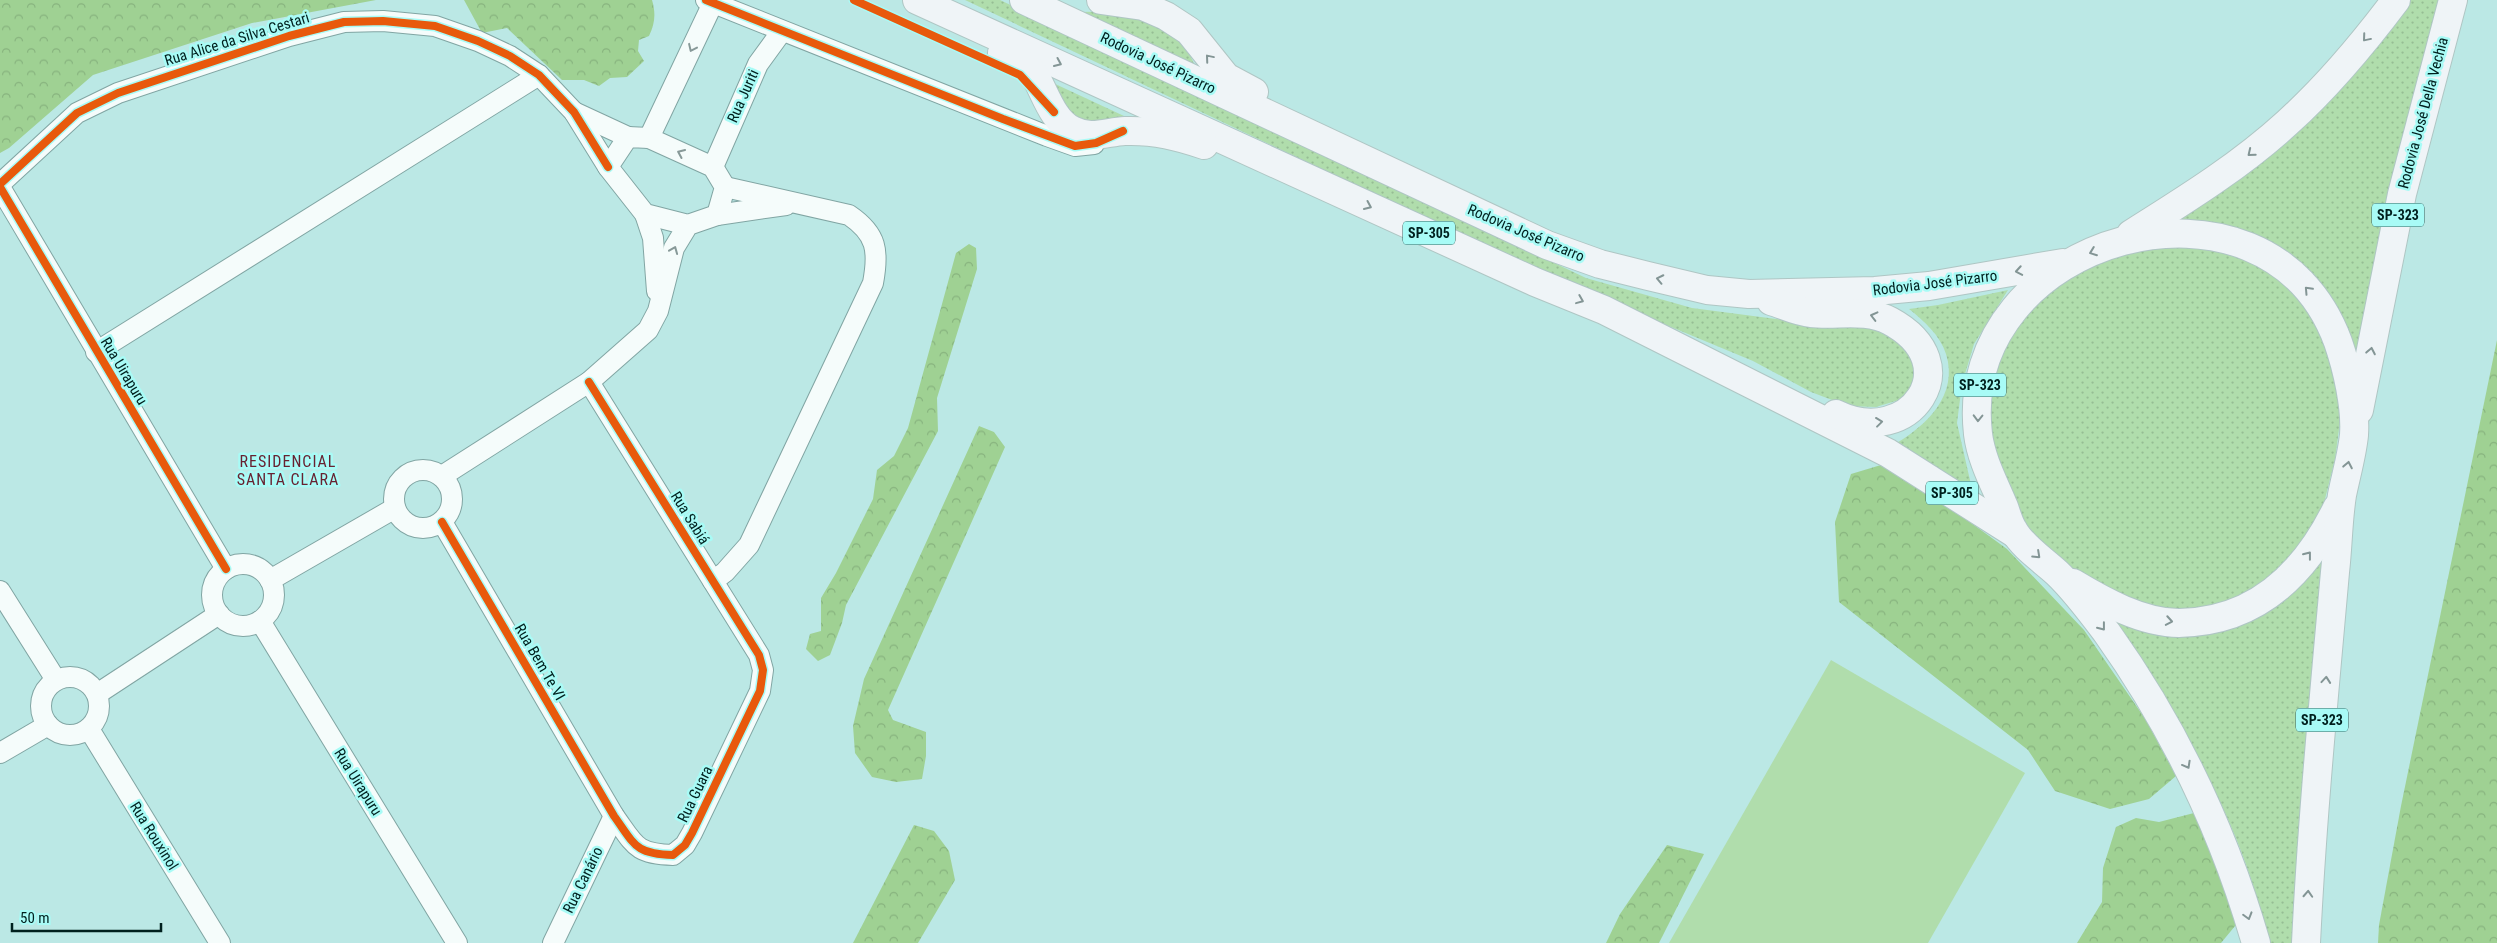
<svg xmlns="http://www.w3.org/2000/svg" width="2497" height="943" font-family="'Roboto Condensed',sans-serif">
<defs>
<pattern id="green-dots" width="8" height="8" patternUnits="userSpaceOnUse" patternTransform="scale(1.25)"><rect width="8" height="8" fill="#b0ddac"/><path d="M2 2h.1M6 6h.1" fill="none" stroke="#96bd94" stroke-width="1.8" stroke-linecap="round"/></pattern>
<pattern id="forest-crowns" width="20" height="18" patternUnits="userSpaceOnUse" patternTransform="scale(1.25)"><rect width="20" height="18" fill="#9fd193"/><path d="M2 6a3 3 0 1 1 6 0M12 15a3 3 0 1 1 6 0" fill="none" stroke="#87b37e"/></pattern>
</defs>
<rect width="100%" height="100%" fill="#bbe8e5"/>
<g fill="url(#green-dots)">
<polygon points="965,0 1000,0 1586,278 1692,308 1784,320 1866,326 1892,338 1910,352 1916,379 1911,391 1899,400 1876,407 1848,406 1811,392 1753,361 1541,273"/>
<path d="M2410 0H2446L2356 368C2353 356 2351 342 2346 331 2320 275 2268 229 2206 223 2194 221 2180 224 2167 224L2387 32Z"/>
<path d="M1135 11C1159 27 1185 38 1195 66L1078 12Z"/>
<polygon points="1051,82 1124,116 1101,123 1068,118"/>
<polygon points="2191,241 2281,272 2331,344 2341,414 2335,459 2323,507 2307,541 2260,591 2188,614 2127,602 2069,571 2021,526 1994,457 1987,409 1996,362 2020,315 2052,286 2099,261 2156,243"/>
<path d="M2008 290 1974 344 1962 384 1957 423 1972 489 1895 444C1926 426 1959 395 1946 354 1940 335 1924 321 1909 309L1938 305Z"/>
<path d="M2326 545 2293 943H2269C2254 874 2223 800 2187 739 2160 692 2126 648 2096 604L2216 628Z"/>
</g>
<g fill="url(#forest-crowns)">
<polygon points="0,0 376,0 252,23 93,75 9,148 0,153"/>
<path d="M464 0H652C656 14 655 23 649 36L639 40 638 51 644 61 627 77 610 78 599 86 584 80H562L507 28 482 33Z"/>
<polygon points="969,244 976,248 977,269 937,398 938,431 846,605 842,623 830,655 818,661 806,649 810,634 821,631 821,598 836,573 873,499 877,470 894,456 908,428 956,253"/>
<polygon points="2497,340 2497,943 2378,943 2379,925 2401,806"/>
<polygon points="979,426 994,432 1005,447 888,710 893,720 926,732 926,756 922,779 896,782 872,777 855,753 853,726 864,679"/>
<polygon points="1881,465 1941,501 2007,549 2084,630 2146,720 2176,776 2149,799 2110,809 2055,791 2028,750 1839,602 1835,522 1851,474"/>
<polygon points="2194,813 2240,920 2221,943 2077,943 2102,902 2103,868 2116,827 2136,818 2159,822"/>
<polygon points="914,825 934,831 949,851 955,880 918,943 853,943"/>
<polygon points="1667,845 1704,854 1659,943 1606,943 1620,914"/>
</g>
<polygon fill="#b0ddac" points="1831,660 2025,773 1928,943 1669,943"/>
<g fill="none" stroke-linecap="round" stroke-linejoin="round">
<g stroke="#81a5a3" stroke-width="22">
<g id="minor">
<polyline points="706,0 1047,136 1075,146 1094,144"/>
<polyline points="574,112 628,137"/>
<polyline points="649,138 713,3"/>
<polyline points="713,167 758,64 782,31"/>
<polyline points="0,184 77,113 118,93 289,36 344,22 383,21 435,26 478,41 510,56 539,75 574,112 608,167"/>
<polyline points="0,187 226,569"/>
<polyline points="645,214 653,238 657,291"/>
<polyline points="717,215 786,205"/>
<polyline points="96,352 539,75"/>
<circle cx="423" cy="499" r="29"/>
<polyline points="442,476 589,382 648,330 658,311 674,248 688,225 717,215 725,187 713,167 649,138 628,137 608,167 645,214 688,225"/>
<path d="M442 522 614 816C635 845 635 854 673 855L685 845 692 833 760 691 763 670 759 655 589 382"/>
<circle cx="243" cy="595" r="31"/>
<polyline points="270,580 395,508"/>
<path d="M713 581 725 572 749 545 873 283C879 251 877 234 849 215L725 187"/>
<polyline points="0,591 56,680"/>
<polyline points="260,621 457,943"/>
<circle cx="70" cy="706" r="29"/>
<polyline points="97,694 219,614"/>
<polyline points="89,729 220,943"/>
<polyline points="0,753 48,725"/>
<polyline points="553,943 614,816"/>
</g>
</g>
<g stroke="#afc6c4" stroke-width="30">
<g id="primary">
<polyline points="917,0 1535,282 1604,310 1888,453 2014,533"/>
<polyline points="1024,0 1547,245 1600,264 1648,276 1707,290 1749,294 1875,291 1929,286 2063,263"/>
<polyline points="1101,0 1143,6 1166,16 1189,31 1226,77 1254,92"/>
<path d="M1002 53C1013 59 1027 64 1034 74 1045 92 1052 120 1072 130 1091 140 1106 132 1125 131 1151 130 1179 136 1204 145"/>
<path d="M2131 234C2185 200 2240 166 2287 123 2328 86 2363 44 2396 0"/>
<path d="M1771 301C1784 305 1798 312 1811 313 1837 316 1866 308 1890 321 1970 364 1910 450 1836 414"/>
<polyline points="2359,410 2402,194 2453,0"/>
<path d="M2073 583C2103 601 2142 623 2179 623 2256 622 2305 574 2337 508"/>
<path d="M2256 943C2224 832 2174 727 2107 633 2092 613 2075 590 2057 573 2043 560 2023 547 2014 531 2009 524 2007 515 2004 507 1994 483 1981 459 1978 434 1955 236 2267 148 2338 342 2347 368 2356 407 2354 435 2352 455 2346 475 2342 495 2338 520 2338 546 2335 572 2324 696 2312 819 2306 943"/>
</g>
</g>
<use href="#minor" stroke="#f5fcfb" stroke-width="20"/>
<use href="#primary" stroke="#eff4f7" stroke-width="28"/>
<g stroke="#a8fbf6" stroke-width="11">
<g id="cycleway">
<polyline points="706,0 1003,119 1075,146 1096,143 1123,131"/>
<polyline points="854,0 1020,75 1054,112"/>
<polyline points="0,184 77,113 118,93 289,36 344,22 383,21 435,26 478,41 510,56 539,75 574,112 608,167"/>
<polyline points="0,187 226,569"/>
<path d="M442 522 614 816C635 845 635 854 673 855L685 845 692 833 760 691 763 670 759 655 589 382"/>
</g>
</g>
<use href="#cycleway" stroke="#e8590c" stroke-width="8"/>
</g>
<defs><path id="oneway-chevron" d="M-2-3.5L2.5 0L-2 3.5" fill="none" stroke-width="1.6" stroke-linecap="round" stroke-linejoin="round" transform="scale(1.25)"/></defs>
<g stroke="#839595">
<use href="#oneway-chevron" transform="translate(2366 38) rotate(130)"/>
<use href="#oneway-chevron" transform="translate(1209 58) rotate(-130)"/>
<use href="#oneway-chevron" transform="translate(1058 63) rotate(24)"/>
<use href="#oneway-chevron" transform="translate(2251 153) rotate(141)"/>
<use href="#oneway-chevron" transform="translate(1368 206) rotate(24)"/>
<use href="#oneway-chevron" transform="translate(2093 252) rotate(159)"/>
<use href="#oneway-chevron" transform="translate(2019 271) rotate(170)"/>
<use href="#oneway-chevron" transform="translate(1660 279) rotate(-168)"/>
<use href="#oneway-chevron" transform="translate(2308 290) rotate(-133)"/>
<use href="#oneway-chevron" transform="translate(1580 300) rotate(22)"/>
<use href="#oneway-chevron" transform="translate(1874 316) rotate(-166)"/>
<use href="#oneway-chevron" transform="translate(2371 351) rotate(-79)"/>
<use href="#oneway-chevron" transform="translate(1978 418) rotate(91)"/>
<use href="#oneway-chevron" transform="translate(1879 422) rotate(-7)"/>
<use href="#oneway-chevron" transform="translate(2348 465) rotate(-79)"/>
<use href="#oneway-chevron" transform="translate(2037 555) rotate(43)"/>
<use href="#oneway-chevron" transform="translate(2308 555) rotate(-52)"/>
<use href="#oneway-chevron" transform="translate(2169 621) rotate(10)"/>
<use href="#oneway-chevron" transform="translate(2102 627) rotate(52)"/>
<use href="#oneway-chevron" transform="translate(2326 680) rotate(-85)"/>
<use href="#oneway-chevron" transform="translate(2187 765) rotate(61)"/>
<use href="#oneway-chevron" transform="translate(2308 894) rotate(-87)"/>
<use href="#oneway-chevron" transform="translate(2248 916) rotate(74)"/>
</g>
<g stroke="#879998">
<use href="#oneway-chevron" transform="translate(692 48) rotate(115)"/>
<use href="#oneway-chevron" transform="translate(681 153) rotate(-156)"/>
<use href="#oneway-chevron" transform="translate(674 250) rotate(-68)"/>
</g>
<g text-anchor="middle" stroke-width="5" stroke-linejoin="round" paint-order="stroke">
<g fill="#a8fbf6" stroke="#32625f" stroke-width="1">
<rect x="2372" y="203.5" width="52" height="23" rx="4"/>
<rect x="1403" y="221.5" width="52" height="23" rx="4"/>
<rect x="1954" y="373.5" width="52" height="23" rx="4"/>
<rect x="1926" y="481.5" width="52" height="23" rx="4"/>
<rect x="2296" y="708.5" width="52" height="23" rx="4"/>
</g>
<g font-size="14" font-weight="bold" fill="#00201e">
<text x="2398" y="220">SP-323</text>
<text x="1429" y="238">SP-305</text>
<text x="1980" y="390">SP-323</text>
<text x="1952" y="498">SP-305</text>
<text x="2322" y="725">SP-323</text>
</g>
<g font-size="15" fill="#00201e" stroke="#a8fbf6">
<text transform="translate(237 39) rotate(-17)" y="5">Rua Alice da Silva Cestari</text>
<text transform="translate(1158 63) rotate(25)" y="5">Rodovia José Pizarro</text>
<text transform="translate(743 96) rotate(-66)" y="5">Rua Juriti</text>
<text transform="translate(2423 113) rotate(-75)" y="5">Rodovia José Della Vechia</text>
<text transform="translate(1526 233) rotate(23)" y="5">Rodovia José Pizarro</text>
<text transform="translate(1935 283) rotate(-7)" y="5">Rodovia José Pizarro</text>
<text transform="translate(124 371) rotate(59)" y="5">Rua Uirapuru</text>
<text transform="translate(690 518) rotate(58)" y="5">Rua Sabiá</text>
<text transform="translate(540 662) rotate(60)" y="5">Rua Bem Te VI</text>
<text transform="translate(358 782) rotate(58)" y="5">Rua Uirapuru</text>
<text transform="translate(695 794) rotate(-64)" y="5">Rua Guara</text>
<text transform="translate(154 836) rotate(58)" y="5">Rua Rouxinol</text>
<text transform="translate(583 880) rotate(-64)" y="5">Rua Canário</text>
</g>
<g font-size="16" letter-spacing="1" fill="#682231" stroke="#a8fbf6">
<text x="288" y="467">RESIDENCIAL<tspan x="288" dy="18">SANTA CLARA</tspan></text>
</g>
</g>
<path d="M12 923v8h149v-8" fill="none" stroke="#00201e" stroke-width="2.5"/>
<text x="20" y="923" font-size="15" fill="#00201e" stroke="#a8fbf6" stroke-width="4" paint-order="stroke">50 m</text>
</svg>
